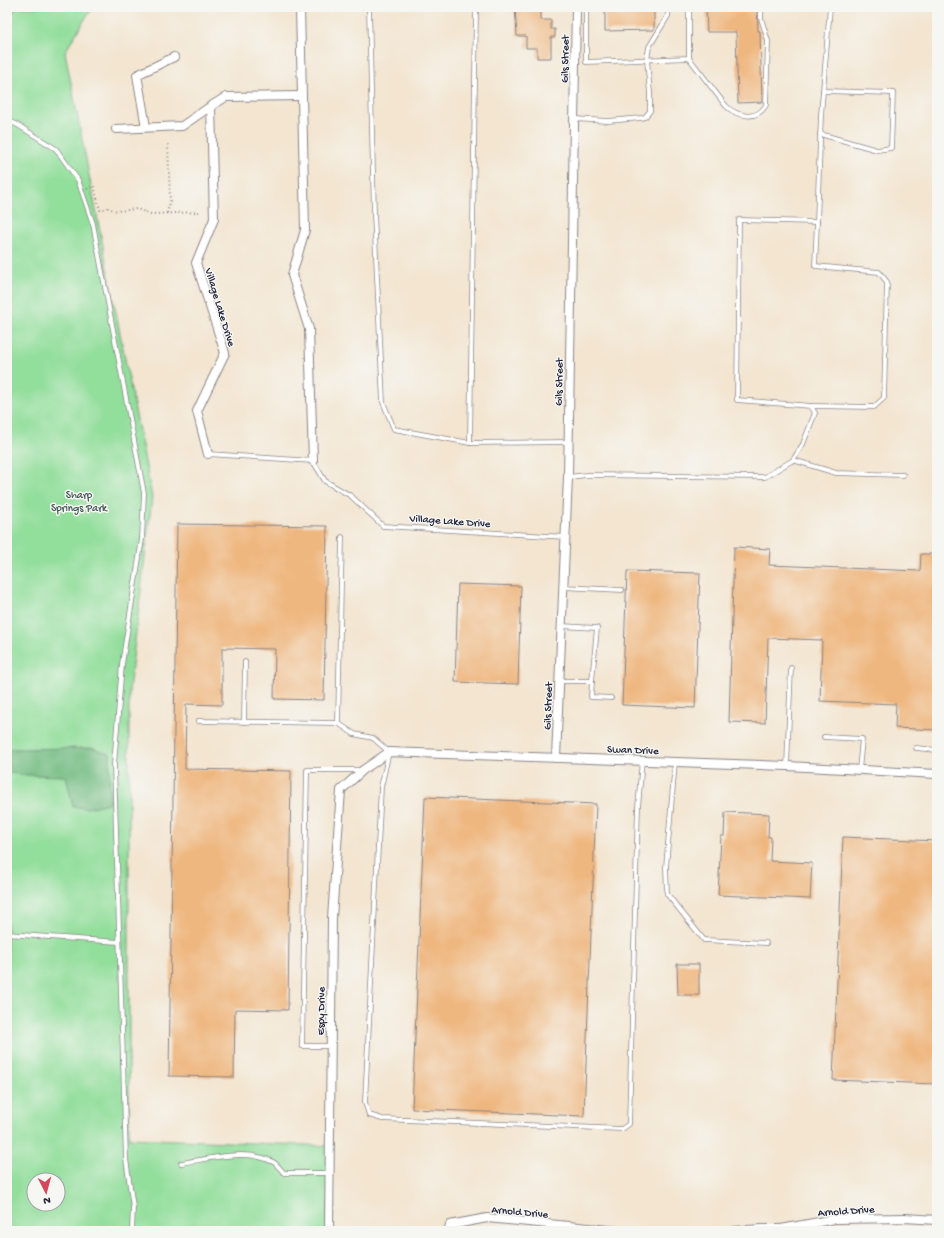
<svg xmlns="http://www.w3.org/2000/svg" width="944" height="1238" font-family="'Gochi Hand',sans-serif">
<rect width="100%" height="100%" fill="#f6f6f2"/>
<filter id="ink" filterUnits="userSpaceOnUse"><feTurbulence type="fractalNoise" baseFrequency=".025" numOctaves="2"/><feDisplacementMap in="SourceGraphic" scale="8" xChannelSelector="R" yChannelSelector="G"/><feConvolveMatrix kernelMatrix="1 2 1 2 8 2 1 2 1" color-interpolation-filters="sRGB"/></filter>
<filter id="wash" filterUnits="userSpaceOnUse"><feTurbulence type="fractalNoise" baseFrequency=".012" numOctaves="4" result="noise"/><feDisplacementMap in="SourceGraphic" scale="16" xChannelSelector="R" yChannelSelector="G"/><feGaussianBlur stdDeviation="0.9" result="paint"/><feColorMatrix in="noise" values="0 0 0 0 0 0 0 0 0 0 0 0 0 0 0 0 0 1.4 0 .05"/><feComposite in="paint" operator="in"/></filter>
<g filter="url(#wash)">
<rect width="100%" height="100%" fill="#f3e5d0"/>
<path fill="#92de9b" stroke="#5a806b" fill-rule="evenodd" d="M7 7H96L88 14 65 52 152 497 129 691V1138L330 1146 329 1231H7ZM34 1180H58V1204H34Z"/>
<polygon fill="#75bd83" stroke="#4c705f" points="93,748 110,754 109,803 87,808 73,807 66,776 28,775 7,773 7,749"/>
<g id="blocks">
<g fill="#efb780">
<polygon points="515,7 541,7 541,20 551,20 551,29 555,29 555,37 551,37 551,58 537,58 537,48 526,48 526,36 517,36"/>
<polygon points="605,7 654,7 654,30 605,31"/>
<polygon points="706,7 757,7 758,31 760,31 762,102 738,103 736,32 707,32"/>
<polygon points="177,524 327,526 324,700 274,699 275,649 222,648 222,705 186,704 185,769 291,771 288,1010 235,1009 234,1077 169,1076"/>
<polygon points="734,547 770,549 769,565 920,571 921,554 937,554 937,730 895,728 896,704 820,701 822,640 768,638 765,723 729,722"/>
<polygon points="627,571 700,573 695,708 622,705"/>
<polygon points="458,584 521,586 518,684 455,682"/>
<polygon points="425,797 596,804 584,1116 412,1109"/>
<polygon points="725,812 769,814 768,837 771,837 770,861 812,863 810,899 718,895 721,836 724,836"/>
<polygon points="843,837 937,841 937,1028 935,1084 833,1080"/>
<polygon points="677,964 699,964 699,995 678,995"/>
</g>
</g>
</g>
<g filter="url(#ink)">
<use href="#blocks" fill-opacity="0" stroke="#8a8486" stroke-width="1"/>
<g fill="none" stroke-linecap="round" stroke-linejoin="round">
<g stroke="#8a8486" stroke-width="5.5">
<g id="service">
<polyline points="369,7 374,214 383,402 394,429 470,443 568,442"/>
<polyline points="586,7 586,62 689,58"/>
<path d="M689 7V58L726 106C738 117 757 121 766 105L768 41 761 18V7"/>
<polyline points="7,15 13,7"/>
<polyline points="574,119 608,121 641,118 645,117 650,111 650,93 647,60 649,47 668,16 668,7"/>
<polyline points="7,121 16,124 56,149 78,180 93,224 144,493 142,539 122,664 114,765 126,1159 133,1207 132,1231"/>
<polyline points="820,134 877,150 891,148 893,93 823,91"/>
<polyline points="811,406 874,407 884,398 887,282 879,272 815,266 817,222"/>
<polyline points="470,443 476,7"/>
<polyline points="208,454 313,461 325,481 351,496 383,526 565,537"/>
<polyline points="793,460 836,473 903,475"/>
<polyline points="568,477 587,475 765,477 793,460 803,444 815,413 811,406 737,400 739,220 817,222 821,115 830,7"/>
<polyline points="563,587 622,590"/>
<polyline points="559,681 592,681 597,628 561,626"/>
<polyline points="592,681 591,697 611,698"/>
<polyline points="198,721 338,723 354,734 373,738 389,752 381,787 365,1102 369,1115 382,1119 622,1129 629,1124 638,807 642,760"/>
<polyline points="244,722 245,662"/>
<polyline points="338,723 342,537"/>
<polyline points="824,737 862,739 859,770"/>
<polyline points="916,748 937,750"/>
<polyline points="675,762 666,867 667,894 704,940 766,943"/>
<polyline points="787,766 791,668"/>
<polyline points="7,934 119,942"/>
<polyline points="331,1046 302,1046 307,770 360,770"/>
<path d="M181 1163C208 1159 247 1148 273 1162 277 1164 280 1169 284 1173H329"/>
</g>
</g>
<g stroke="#8a8486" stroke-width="10">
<g id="minor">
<polyline points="300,7 305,230 292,275 309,329 313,461"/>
<polyline points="211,106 226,97 301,96"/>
<polyline points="146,127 137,75 174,57"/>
<polyline points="116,129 182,126 211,106 214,219 196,263 225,353 197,411 208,454"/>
<polyline points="556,758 568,477 576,7"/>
<polyline points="329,1231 332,918 341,790 363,770 389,752 787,766 937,774"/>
<polyline points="448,1231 450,1225 487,1218 619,1231"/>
<polyline points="734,1231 762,1229 781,1229 835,1219 905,1218 937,1220"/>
</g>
</g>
<g stroke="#8a8486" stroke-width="2" stroke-dasharray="1 3" stroke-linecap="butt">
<polyline points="87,189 94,186 100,210 108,208 117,211 137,209 151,214 199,212"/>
<polyline points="167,213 170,202 168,144"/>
</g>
<use href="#service" stroke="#fff" stroke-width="4"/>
<use href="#minor" stroke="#fff" stroke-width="8"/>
</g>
</g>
<g text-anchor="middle" stroke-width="3" stroke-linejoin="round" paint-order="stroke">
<g font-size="11" fill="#22223b" stroke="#f6f6f2">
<text transform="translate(564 59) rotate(-89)" y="4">Gils Street</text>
<text transform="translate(221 307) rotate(73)" y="4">Village Lake Drive</text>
<text transform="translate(558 382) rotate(-89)" y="4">Gils Street</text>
<text transform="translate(450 520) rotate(4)" y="4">Village Lake Drive</text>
<text transform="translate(547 706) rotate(-88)" y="4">Gils Street</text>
<text transform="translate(633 749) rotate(2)" y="4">Swan Drive</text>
<text transform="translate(320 1011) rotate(-89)" y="4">Espy Drive</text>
<text transform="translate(846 1210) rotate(-4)" y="4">Arnold Drive</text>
<text transform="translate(520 1211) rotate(5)" y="4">Arnold Drive</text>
</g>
<g font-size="11" fill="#445a58" stroke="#f6f6f2">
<text x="79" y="498">Sharp<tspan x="79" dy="13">Springs Park</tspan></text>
</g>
</g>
<rect width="944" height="1238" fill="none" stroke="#f6f6f2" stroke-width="24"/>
<g transform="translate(46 1192) rotate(174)"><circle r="19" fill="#f6f6f2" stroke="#a1a1a9"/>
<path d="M0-3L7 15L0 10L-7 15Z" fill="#d1495b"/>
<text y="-6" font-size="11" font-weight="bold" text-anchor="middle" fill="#22223b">N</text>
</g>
</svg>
